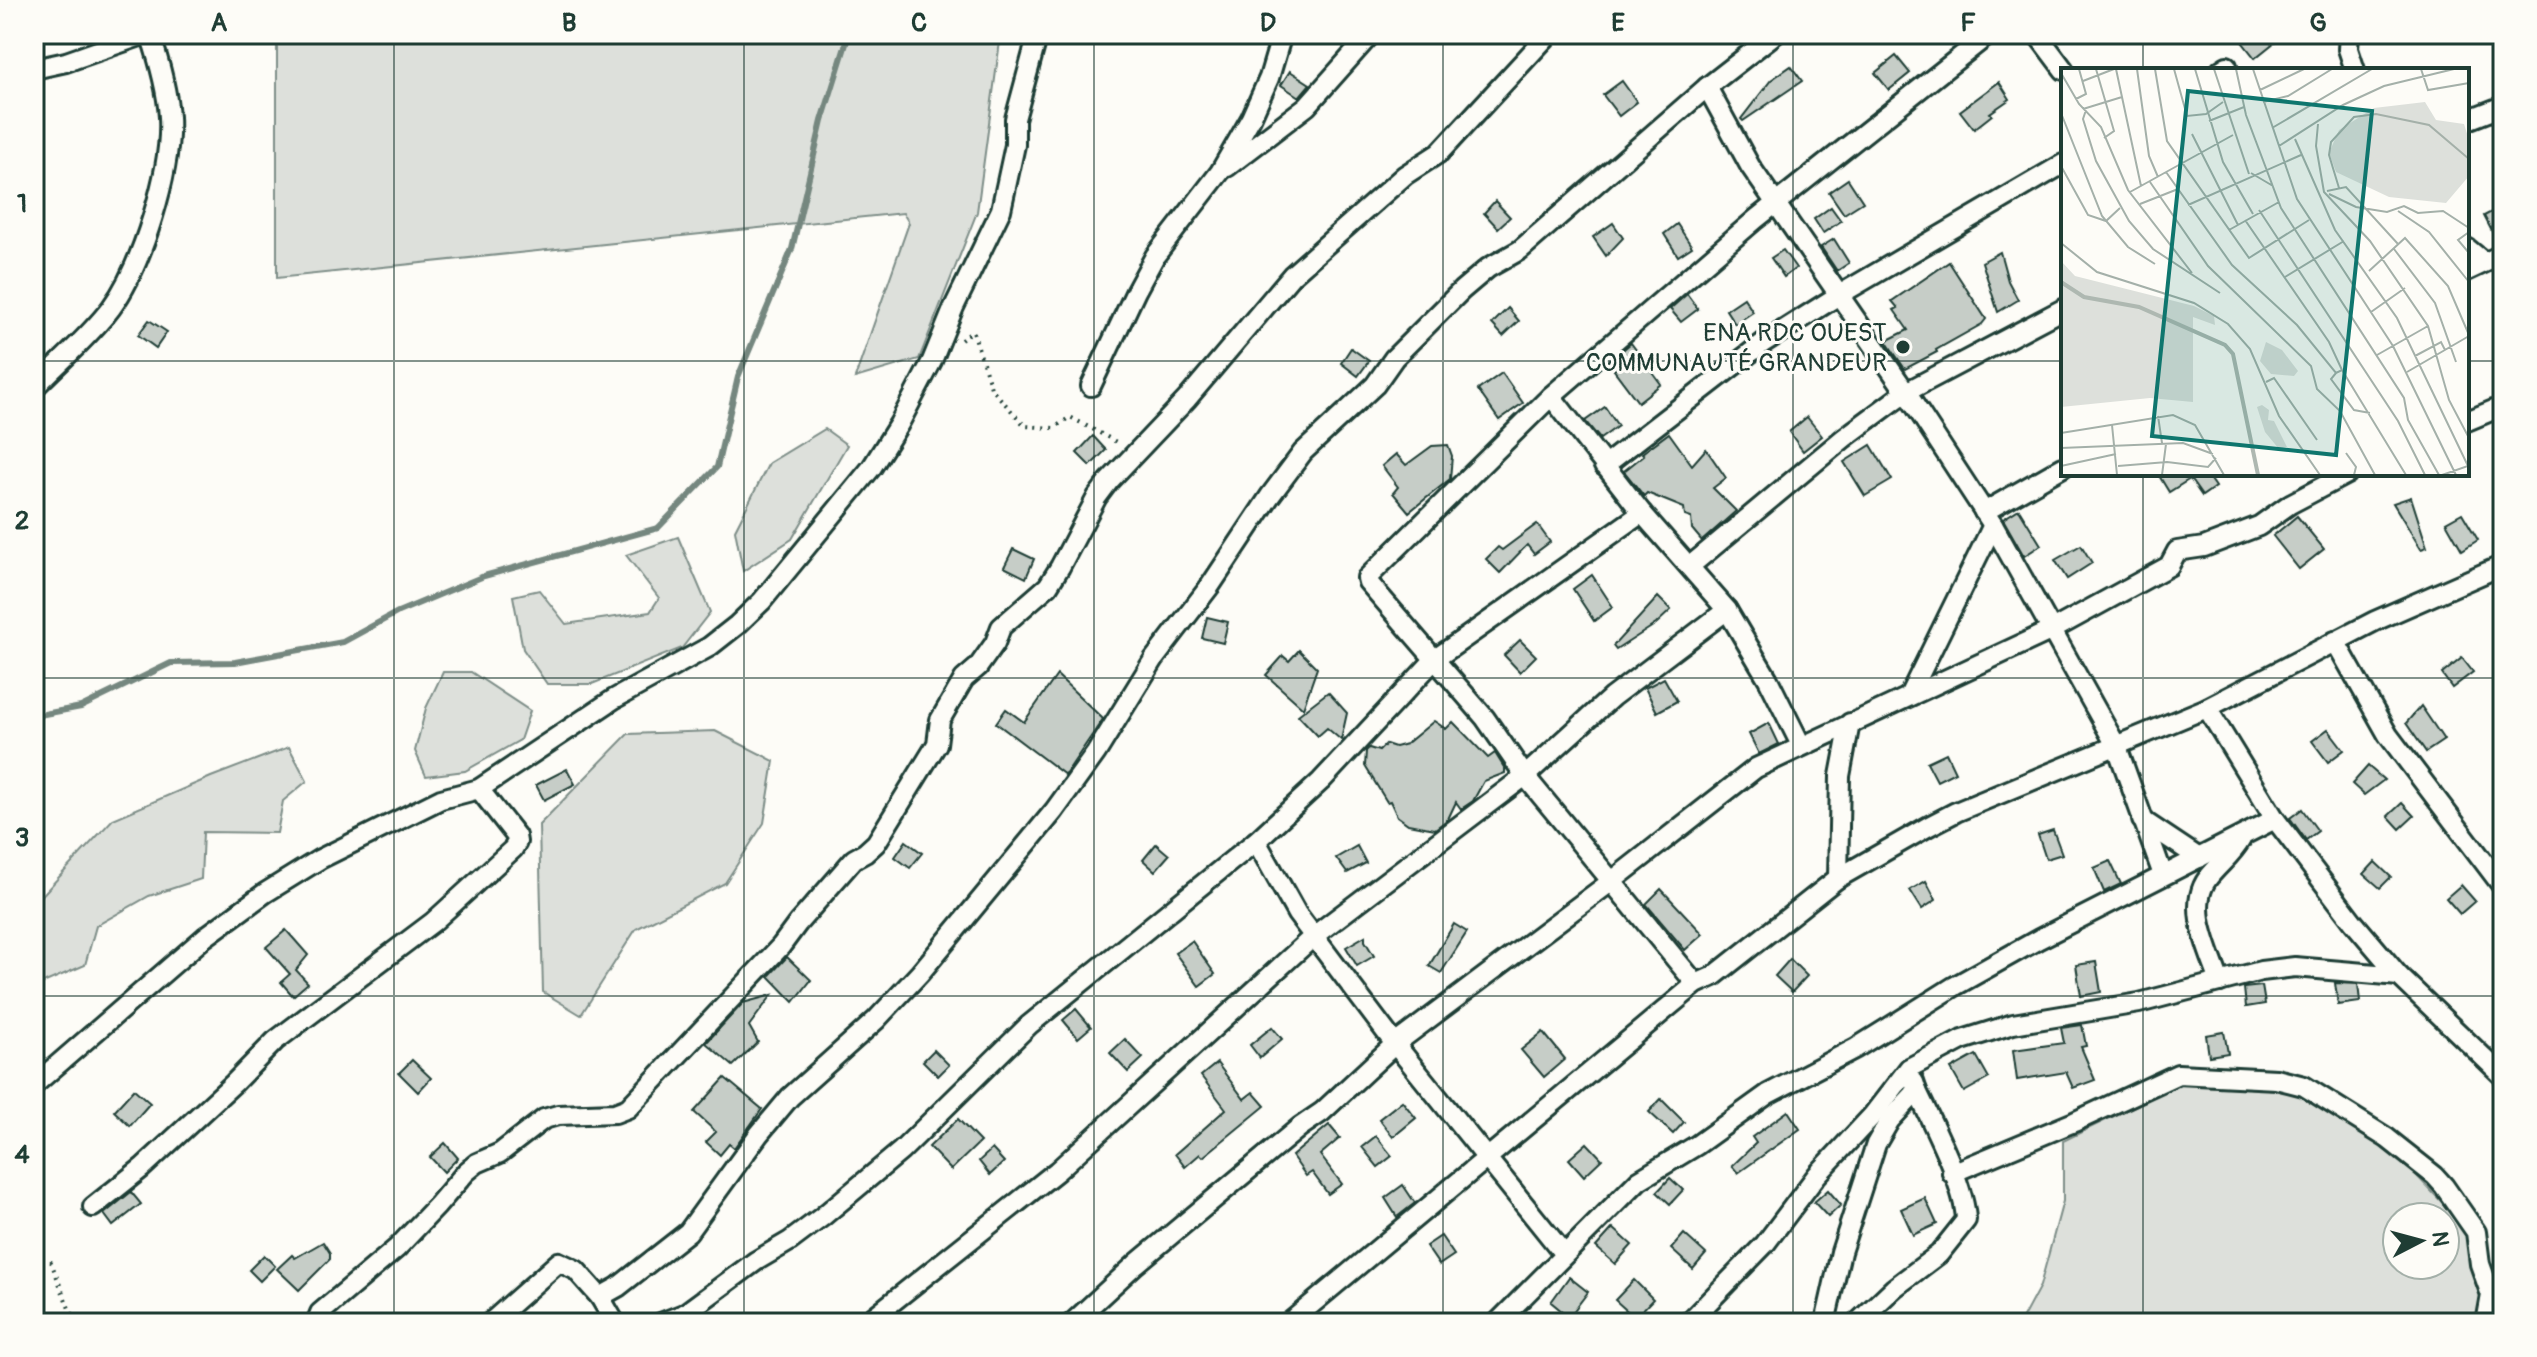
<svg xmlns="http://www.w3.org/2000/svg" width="2537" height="1357" font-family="Pangolin,sans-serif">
<rect width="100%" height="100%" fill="#fdfcf7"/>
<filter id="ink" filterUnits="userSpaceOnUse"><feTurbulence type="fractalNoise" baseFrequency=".0125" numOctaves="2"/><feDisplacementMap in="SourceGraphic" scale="16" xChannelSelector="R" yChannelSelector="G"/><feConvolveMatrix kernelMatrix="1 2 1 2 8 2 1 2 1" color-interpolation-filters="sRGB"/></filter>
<g filter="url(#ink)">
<g fill="#dde0db" stroke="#7e8e88" stroke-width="2" fill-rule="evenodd">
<polygon points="277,34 1001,34 977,212 919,359 855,378 909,223 903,213 277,278"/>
<polygon points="825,429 847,445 792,539 743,571 735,530 769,463"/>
<polygon points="678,537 710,612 682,648 592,684 547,684 523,649 513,596 539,590 566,624 650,612 659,598 626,555"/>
<polygon points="443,672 471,672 530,711 520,740 465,771 426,776 415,751 426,708"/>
<polygon points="715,731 774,761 764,823 725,883 636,929 581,1015 543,992 539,825 628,734"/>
<polygon points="289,747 307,781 283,801 277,833 203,832 201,879 149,896 96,926 85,965 34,987 34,904 113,819 211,777"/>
<path d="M2196 1076 2326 1095 2376 1133 2475 1237 2503 1280V1323H2020L2040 1286 2063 1201V1141ZM2397 1217H2445V1265H2397Z"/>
</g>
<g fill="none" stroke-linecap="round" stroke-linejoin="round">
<polyline stroke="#75877f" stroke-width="6" points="34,716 81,707 171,663 235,662 343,642 398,612 484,576 658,528 717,467 738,377 792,249 822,121 849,34"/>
</g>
<g fill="#c6cdc7" stroke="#1f3d34" stroke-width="2">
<polygon points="2236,34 2285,34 2255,58"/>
<polygon points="1896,56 1910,73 1889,90 1875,73"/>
<polygon points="1791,66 1802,81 1743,121 1741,119 1771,80"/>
<polygon points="1290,71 1310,84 1299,97 1281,85"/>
<polygon points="1622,81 1637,102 1619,116 1603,95"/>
<polygon points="1999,82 2010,99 1990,113 1992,115 1974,129 1960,111"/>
<polygon points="1848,179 1863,202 1844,214 1829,192"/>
<polygon points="1495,201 1510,217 1498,228 1484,213"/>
<polygon points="1831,207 1841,221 1823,233 1814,219"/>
<polygon points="2497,209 2503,220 2503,242 2498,243 2484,216"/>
<polygon points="1613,223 1623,238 1606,256 1593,237"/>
<polygon points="1677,224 1692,247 1678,256 1664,234"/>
<polygon points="1834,239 1849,263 1837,271 1821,247"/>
<polygon points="1783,250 1796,268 1784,277 1771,258"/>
<polygon points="2000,252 2008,281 2018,300 1998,312 1982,262"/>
<polygon points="1949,262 1986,319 1982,324 1936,350 1937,352 1905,369 1886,341 1908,330 1894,310 1898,308 1892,301"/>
<polygon points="1687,294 1698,309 1681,322 1670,309"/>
<polygon points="1744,298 1753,312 1735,324 1726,310"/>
<polygon points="1508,308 1519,321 1503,336 1492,324"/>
<polygon points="149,320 167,332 156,348 138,335"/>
<polygon points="1631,343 1661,384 1638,402 1614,370 1617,367 1611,360"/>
<polygon points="1351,348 1369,361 1358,376 1341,363"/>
<polygon points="1502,373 1523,403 1499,420 1478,390"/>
<polygon points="1605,407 1618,426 1600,439 1585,421"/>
<polygon points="1807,417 1822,436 1803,451 1789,432"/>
<polygon points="1669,433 1692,465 1706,449 1726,478 1713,488 1736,511 1702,541 1692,529 1691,518 1685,516 1684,508 1647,493 1644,496 1624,471 1644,455 1642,453"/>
<polygon points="1093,436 1106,450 1090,466 1077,453"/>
<polygon points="1448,445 1452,456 1450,479 1409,512 1393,493 1398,487 1382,466 1396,454 1406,465 1432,446"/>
<polygon points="1871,445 1892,480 1865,496 1844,462"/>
<polygon points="2158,474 2206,474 2215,487 2202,496 2190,479 2169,492"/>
<polygon points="2411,497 2427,547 2421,549 2393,503"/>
<polygon points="2019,509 2041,545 2024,556 2003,519"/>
<polygon points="2462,513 2478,540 2462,550 2446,522"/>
<polygon points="2297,516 2324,549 2299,569 2273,536"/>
<polygon points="1537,524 1550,542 1534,554 1527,545 1500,573 1486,559 1498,547 1502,550"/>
<polygon points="2081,545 2092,563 2067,579 2055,560"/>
<polygon points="1013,549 1034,559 1026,578 1004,567"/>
<polygon points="1592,575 1613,607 1594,621 1573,589"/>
<polygon points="1658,597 1671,610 1656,624 1616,650 1613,646"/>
<polygon points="1207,617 1228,622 1223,643 1202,638"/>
<polygon points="1520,640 1536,656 1520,672 1504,655"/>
<polygon points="1299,650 1317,668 1303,708 1266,675 1283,656 1289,661"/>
<polygon points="2462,658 2473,672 2452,688 2442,674"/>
<polygon points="1057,675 1103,719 1065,775 996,723 1006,709 1024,722"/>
<polygon points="1664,678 1677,701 1657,712 1645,688"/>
<polygon points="1328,692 1347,713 1341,740 1327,728 1318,736 1298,715"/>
<polygon points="2421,706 2444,740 2426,752 2406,723"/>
<polygon points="1434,721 1446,729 1453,722 1488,758 1495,753 1505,769 1505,773 1484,781 1473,801 1461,809 1456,802 1448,819 1435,829 1408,824 1397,816 1390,801 1387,802 1365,766 1366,751 1369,748 1379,751 1386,744 1395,747 1406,744"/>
<polygon points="1769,723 1779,744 1759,754 1749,734"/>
<polygon points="2328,729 2344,750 2328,762 2312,741"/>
<polygon points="1946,753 1955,772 1937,781 1927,762"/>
<polygon points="2368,766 2384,780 2364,795 2352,784"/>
<polygon points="567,769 575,784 544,800 536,785"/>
<polygon points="2402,803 2414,816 2400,829 2388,816"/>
<polygon points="2302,809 2318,831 2306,840 2290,818"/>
<polygon points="2053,830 2062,854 2046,859 2038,835"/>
<polygon points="906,841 922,853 910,868 895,857"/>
<polygon points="1156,844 1169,855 1155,871 1143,860"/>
<polygon points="1357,846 1366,863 1347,873 1336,858"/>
<polygon points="2110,861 2121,884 2104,892 2094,868"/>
<polygon points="2375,862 2391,877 2380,888 2364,874"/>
<polygon points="1926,881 1936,900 1922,909 1910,890"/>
<polygon points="2461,885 2475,901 2460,914 2446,898"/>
<polygon points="1661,889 1703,934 1685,950 1646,904"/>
<polygon points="1454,924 1467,932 1441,973 1429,966"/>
<polygon points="286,930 308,955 296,970 308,983 293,996 281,982 290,974 266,947"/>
<polygon points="1365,936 1365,941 1374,956 1357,966 1346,947"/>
<polygon points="1192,941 1215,974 1199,986 1175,953"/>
<polygon points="787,957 811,980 794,1002 769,976"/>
<polygon points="1790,959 1807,976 1792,992 1775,976"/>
<polygon points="2096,962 2101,992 2081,996 2076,965"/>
<polygon points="2335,983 2358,984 2360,1002 2338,1005"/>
<polygon points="2262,986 2265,1004 2246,1007 2244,988"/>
<polygon points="772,995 749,1026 758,1042 733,1066 706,1043 743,1003"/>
<polygon points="1076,1009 1091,1027 1078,1038 1063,1020"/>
<polygon points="2082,1025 2086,1046 2081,1047 2095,1080 2073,1088 2066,1072 2017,1080 2013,1050 2064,1043 2061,1028"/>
<polygon points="1272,1027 1282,1039 1260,1058 1250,1045"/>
<polygon points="1543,1032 1565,1059 1544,1077 1521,1050"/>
<polygon points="2224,1032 2228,1053 2209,1056 2206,1035"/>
<polygon points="1125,1039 1143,1058 1128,1072 1110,1053"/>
<polygon points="934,1050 949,1065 938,1076 923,1061"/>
<polygon points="1976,1055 1989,1078 1964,1092 1951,1069"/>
<polygon points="412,1060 431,1078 418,1092 399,1073"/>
<polygon points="1217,1063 1244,1099 1253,1092 1265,1106 1203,1157 1200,1154 1185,1167 1175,1154 1226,1109 1201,1076"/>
<polygon points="725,1078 762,1109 734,1148 729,1144 720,1155 706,1142 716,1132 694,1112"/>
<polygon points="134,1089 150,1103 130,1126 114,1111"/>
<polygon points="1661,1099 1684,1122 1673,1134 1649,1112"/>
<polygon points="1402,1101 1416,1118 1393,1137 1379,1119"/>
<polygon points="1788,1111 1800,1129 1738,1173 1732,1166 1756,1143 1752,1137"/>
<polygon points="958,1119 980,1142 951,1170 929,1147"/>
<polygon points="1329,1125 1340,1138 1320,1155 1342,1184 1328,1194 1312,1172 1306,1176 1292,1156"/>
<polygon points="1376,1136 1392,1156 1378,1167 1362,1147"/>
<polygon points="445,1143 458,1158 444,1172 430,1157"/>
<polygon points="1587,1143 1602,1159 1584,1176 1569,1159"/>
<polygon points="992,1149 1004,1162 990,1175 979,1161"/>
<polygon points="1670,1178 1683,1190 1670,1204 1657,1192"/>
<polygon points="1403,1185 1415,1203 1397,1217 1385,1198"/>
<polygon points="1828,1190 1841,1205 1828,1217 1814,1202"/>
<polygon points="131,1192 141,1204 113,1226 104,1214"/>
<polygon points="1925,1198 1937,1224 1913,1235 1901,1209"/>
<polygon points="1613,1228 1632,1245 1615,1264 1596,1247"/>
<polygon points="1684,1234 1706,1254 1693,1269 1671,1249"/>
<polygon points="1441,1236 1454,1255 1439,1265 1426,1246"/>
<polygon points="323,1242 330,1253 330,1259 299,1290 277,1269 292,1255 295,1258"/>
<polygon points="264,1255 275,1266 260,1281 249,1270"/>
<polygon points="1569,1277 1588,1292 1569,1317 1551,1302"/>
<polygon points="1634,1280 1653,1299 1635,1318 1615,1300"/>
</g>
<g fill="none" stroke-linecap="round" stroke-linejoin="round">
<g stroke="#1f3d34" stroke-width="24">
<g id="minor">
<polyline points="2037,34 2064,70"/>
<polyline points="2349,34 2348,49 2355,70"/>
<polyline points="34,69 66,62 146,34"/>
<polyline points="2221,70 2227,66"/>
<polyline points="1707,87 1750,166 1906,392 1993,525 2117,747 2163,875"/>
<polyline points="2467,120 2503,106"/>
<polyline points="1227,167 1307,106 1371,34"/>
<polyline points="2467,248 2484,262"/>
<polyline points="2467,271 2503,254"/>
<polyline points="1091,386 1136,291 1155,256 1220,172 1251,118 1269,78 1282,34"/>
<path d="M34 388C59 362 89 337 111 308 142 266 172 170 169 117 167 88 159 61 150 34"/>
<polyline points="1551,396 1642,513 1727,610 1768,679 1801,745"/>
<polyline points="2467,421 2503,406"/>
<polyline points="1604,466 1763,343 1839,295 2063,164"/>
<polyline points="1984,512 2063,467"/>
<polyline points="1690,566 1844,438 1906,392 2063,309"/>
<polyline points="2335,641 2388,735 2503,887"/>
<polyline points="1909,696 1993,525"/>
<polyline points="2207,708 2275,819 2354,923 2399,976 2503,1076"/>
<polyline points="2142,820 2199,858"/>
<polyline points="1256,841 1297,914 1395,1044 1564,1254"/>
<polyline points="1838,878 1840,776 1850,723"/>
<path d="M2220 982C2210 952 2186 907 2208 878 2219 864 2232 855 2241 839"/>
<polyline points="1696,984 1525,776 1485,718 1368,582 1367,578 1551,396 1756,219 1989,34"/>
<polyline points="34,1085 205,937 265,893 320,859 441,799 479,789 614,699 709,647 737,625 762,601 872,467 899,424 932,361 954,307 1001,210 1015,145 1015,119 1038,34"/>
<polyline points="1952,1173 2074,1122 2178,1074 2276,1079 2304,1086 2387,1138 2435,1176 2444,1186 2476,1232 2480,1264 2491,1295 2486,1323"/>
<polyline points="93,1207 142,1168 234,1083 275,1041 433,922 513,849 517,842 516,836 479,789"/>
<polyline points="316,1323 320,1313 397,1248 437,1206 466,1172 477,1163 500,1153 544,1119 558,1115 615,1113 628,1108 781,946 798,923 854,859 865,853 876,843 937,744 940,720 964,679 978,667 995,643 1001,627 1048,586 1060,567 1097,497 1109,481 1187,399 1292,275 1405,175 1439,153 1549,34"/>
<polyline points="490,1323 559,1262 576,1270 600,1297"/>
<polyline points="615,1323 600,1297 618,1287 688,1232 759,1134 790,1097 876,1020 920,973 1054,811 1096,753 1154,659 1210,586 1270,496 1303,452 1375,385 1394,358 1462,290 1488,268 1520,250 1707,87 1775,34"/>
<polyline points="661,1323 684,1314 756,1261 790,1241 822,1217 901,1151 1029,1025 1256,841 1321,781 1435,659 1642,513"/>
<polyline points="866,1323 1057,1171 1315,935 1525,776 1612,697 1727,610"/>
<polyline points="1072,1323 1136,1264 1300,1127 1322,1112 1395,1044 1612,881 1756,768 2052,630 2169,566 2177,551 2204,547 2259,526 2290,504 2347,474"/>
<polyline points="1289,1323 1696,984 1714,976 1838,878 1929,826 1956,812 2207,708 2375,621 2503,565"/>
<polyline points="1497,1323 1639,1180 1697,1145 1768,1094 1856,1048 1955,986 2039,939 2275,819"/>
<polyline points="1688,1323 1765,1244 1817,1175 1872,1116 1909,1068 1962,1040 2013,1024 2139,1003 2261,971 2295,967 2399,976"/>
<polyline points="1825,1323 1841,1252 1876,1144 1890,1120 1917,1091 1914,1082"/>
<path d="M1857 1323 1894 1288 1939 1254 1966 1220C1965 1186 1932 1123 1917 1091"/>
</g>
</g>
<g stroke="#1f3d34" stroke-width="4" stroke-dasharray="2 6" stroke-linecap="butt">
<polyline points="961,340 973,331 991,388 1025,426 1054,428 1070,417 1120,444"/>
<polyline points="34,1264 51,1262 70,1311 80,1323"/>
</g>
<use href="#minor" stroke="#fdfcf7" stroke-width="18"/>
</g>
</g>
<path fill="none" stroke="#1f3d34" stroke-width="2" stroke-opacity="0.55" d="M394 34V1323M744 34V1323M1094 34V1323M1443 34V1323M1793 34V1323M2143 34V70M34 361H2063M2467 361H2503M2143 474V1323M34 678H2503M34 996H2503"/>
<circle fill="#1f3d34" stroke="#fdfcf7" stroke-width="3" cx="1903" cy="347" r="8"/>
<g text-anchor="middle" stroke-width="6" stroke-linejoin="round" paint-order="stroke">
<g font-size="26" fill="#1f3d34" stroke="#fdfcf7" text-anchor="end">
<text x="1887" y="341">ENA RDC OUEST<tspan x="1887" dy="30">COMMUNAUTÉ GRANDEUR</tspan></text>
</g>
</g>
<g transform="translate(2061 68)">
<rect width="408" height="408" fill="#fdfcf7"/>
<path d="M364 34 375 52 403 56 408 72V108L385 135 328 129 275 104 268 85 278 62 313 40ZM0 193 14 208 133 238 153 248 154 257 132 249V334L89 330 0 339ZM205 274 221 282 237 303 233 308 210 306 199 293ZM201 337 208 342 207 352 213 353 226 379 218 381 204 364 196 339Z" fill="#dde0db"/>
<path fill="none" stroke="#aeb8b1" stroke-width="4" d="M0 214 23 229 78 239 164 277 172 286 197 407"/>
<path fill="none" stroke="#a4b0a9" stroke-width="2" d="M35 1 53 63 43 70M55 1 80 118M76 1 88 88 97 109M94 1 106 73 188 190 248 152M113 1 126 48 145 46 162 34M134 1 162 94 192 146M153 1 188 106M175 1 185 47 220 140 343 330 347 352 378 407M192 1 236 131 332 278 395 407M360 1 367 22 408 15M0 5 18 36 40 59 67 122 131 205M22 13 53 1M199 22 243 1M15 31 25 26 18 1M202 34 227 28 271 1M22 41 61 29M25 42 22 51 35 93 68 153 92 181 159 225M0 45 41 148 67 179 94 196M148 53 183 39M257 56 255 78 263 124 309 173 367 258 388 332 408 370M211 60 311 1M131 66 177 157M234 71 274 162 336 250 407 398 381 407M218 78 282 37 323 18 393 1M0 98 27 147 45 153 59 140M105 104 171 197 236 257 275 305 281 302 345 407M190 105 212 118M89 114 147 198 250 298 256 321 279 343 314 407M278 120 268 87 270 74 293 49 315 46 368 57 408 91M266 123 285 119 337 176M69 124 172 67M268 126 295 139 326 144 343 138 357 145 382 143 408 160M79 136 117 121M127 137 240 87M198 142 337 353 364 407M337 143 368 164 408 214M184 152 268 274 281 302M168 162 218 134M408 164 397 172 408 185M0 175 36 204 133 235 167 256 189 281 218 348 259 407M333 181 374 235 395 294M308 203 344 170 387 218 408 267M224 209 283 173M310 244 344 220M316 287 367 258M354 288 380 274 384 282M346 304 408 268M275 305 270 311 293 342 309 345M205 314 213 310 256 372M97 348 101 375M51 357 56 407M0 365 112 347 134 357 163 407M0 380 122 375 152 386M285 385 295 399 293 407M0 398 55 386M57 398 106 394 147 399 155 390M101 407 105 376"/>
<path fill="#0f766e" fill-opacity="0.15" stroke="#0f766e" stroke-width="4" d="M127 23 311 43 275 387 91 368Z"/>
<rect width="408" height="408" fill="none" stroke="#1f3d34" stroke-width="4"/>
</g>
<rect width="2537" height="1357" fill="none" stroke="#fdfcf7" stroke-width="88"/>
<g transform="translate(2421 1241) rotate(84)"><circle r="38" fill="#fdfcf7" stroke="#a4b0a9" stroke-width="2"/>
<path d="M0-6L14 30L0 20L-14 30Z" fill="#1f3d34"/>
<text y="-12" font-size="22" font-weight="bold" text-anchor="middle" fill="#1f3d34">N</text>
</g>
<rect x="44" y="44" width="2449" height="1269" fill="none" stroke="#1f3d34" stroke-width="3"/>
<g font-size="26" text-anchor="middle" font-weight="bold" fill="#1f3d34">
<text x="219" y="31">A</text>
<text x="569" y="31">B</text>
<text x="919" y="31">C</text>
<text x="1268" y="31">D</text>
<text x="1618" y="31">E</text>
<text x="1968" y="31">F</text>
<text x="2318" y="31">G</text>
<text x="22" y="212">1</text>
<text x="22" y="529">2</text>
<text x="22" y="846">3</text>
<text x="22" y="1163">4</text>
</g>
</svg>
